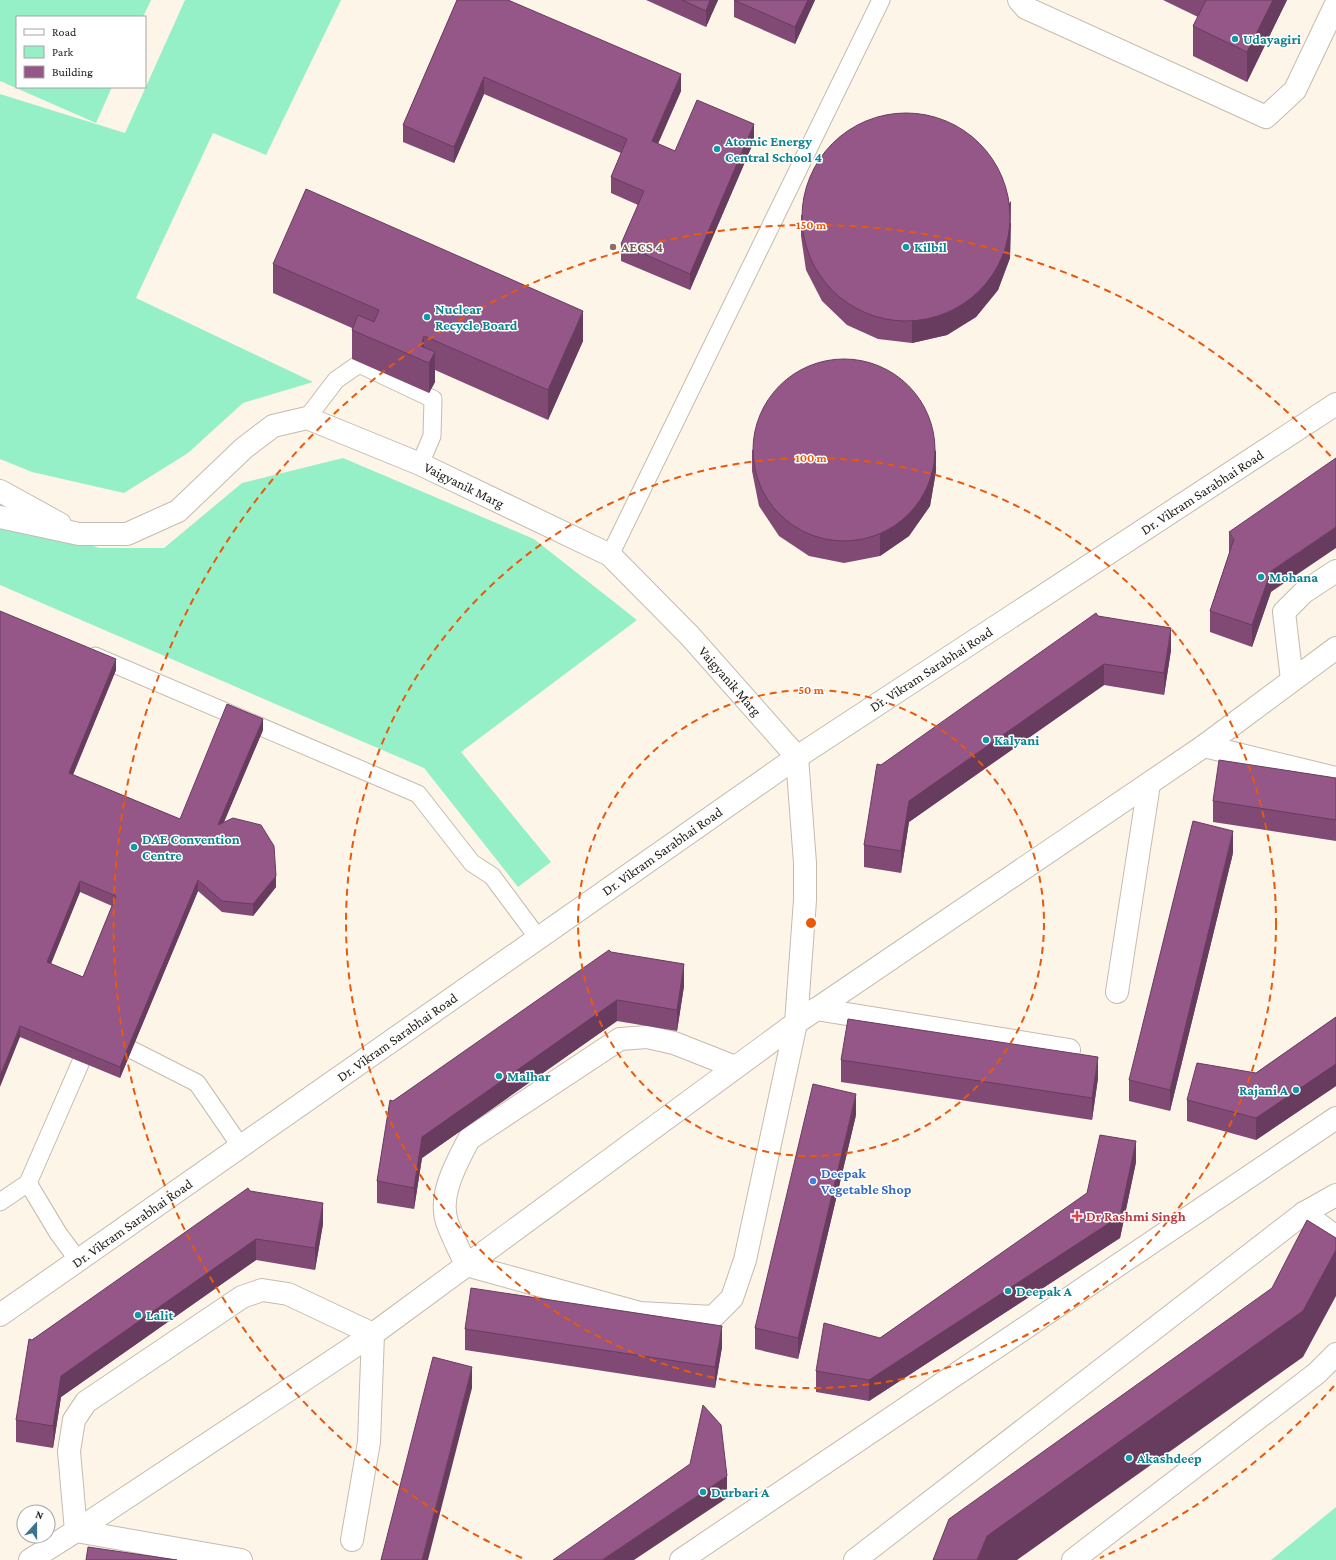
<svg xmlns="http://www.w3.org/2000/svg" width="1336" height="1560" font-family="'Crimson Pro',serif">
<rect width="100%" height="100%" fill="#fef5e9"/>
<g fill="#96f0c7">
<polygon points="0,0 151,0 143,17 17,17 17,87 112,87 96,123 0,81"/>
<polygon points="185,0 341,0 266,155 213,133 136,298 313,382 243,403 188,453 124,493 32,472 0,459 0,94 125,133"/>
<polygon points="343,458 534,539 637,620 461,752 551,862 518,887 424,768 0,585 0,513 99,548 164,548 242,483"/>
<polygon points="1336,1507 1336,1560 1271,1560"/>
</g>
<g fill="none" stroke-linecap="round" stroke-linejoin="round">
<g stroke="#c5bbad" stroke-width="19">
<g id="service">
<polyline points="307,418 336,380 359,364 433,399 432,436 420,464"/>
<polyline points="610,555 881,0"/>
<polyline points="95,656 418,794 472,863 492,876 538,938"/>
<polyline points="132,1050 197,1083 241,1147"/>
<polyline points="28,1183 58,1233 78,1260"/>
<polyline points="0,1202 28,1183 80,1064"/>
</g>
</g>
<g stroke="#c5bbad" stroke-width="24">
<g id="minor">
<polyline points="1019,0 1026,8 1266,117 1295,90 1336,4"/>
<polyline points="1292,680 1284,612 1304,592 1336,571"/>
<polyline points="1204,746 1336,778"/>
<polyline points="1117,992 1149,784"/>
<polyline points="816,1009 1069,1050"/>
<path d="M735 1067 674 1043 647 1037 620 1039 469 1139C457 1162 438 1195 447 1222 452 1236 460 1251 466 1265L640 1313 713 1317 732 1298 745 1260 796 1023 805 900V863L797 757"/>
<polyline points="1304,1213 1336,1237"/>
<polyline points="30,1560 76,1531 373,1334 796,1023 1204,746 1336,648"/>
<polyline points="241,1560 76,1531 69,1451 74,1420 86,1402 242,1297 262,1290 288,1294 373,1334 369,1442 352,1540"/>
<polyline points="681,1560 1336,1118"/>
<polyline points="855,1560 1304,1213 1336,1195"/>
<polyline points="1073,1560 1317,1373 1336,1354"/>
</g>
</g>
<g stroke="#c5bbad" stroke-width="24">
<g id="tertiary">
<polyline points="0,491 60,524"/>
<polyline points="0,517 79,534 127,534 178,511 244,448 273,426 307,418 420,464 610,555 690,636 797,757"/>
<polyline points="0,1315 797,757 1336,404"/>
</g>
</g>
<use href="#service" stroke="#fff" stroke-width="17"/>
<use href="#minor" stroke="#fff" stroke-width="22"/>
<use href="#tertiary" stroke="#fff" stroke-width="22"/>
</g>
<g fill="#804a75" fill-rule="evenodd">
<polygon points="457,0 681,91 658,144 675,151 754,141 690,290 621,261 621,244 638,205 611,193 611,177 621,153 484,94 454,163 403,142 403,125"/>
<polygon points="646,0 718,0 706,27"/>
<polygon points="734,0 815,0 795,44 734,17"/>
<polygon points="1163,0 1287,0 1247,82 1193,56 1193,26 1198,17"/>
<polygon points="801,215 1011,223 1010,258 998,290 976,317 947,335 912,343 878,339 847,325 822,301 806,270 801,236"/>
<polygon points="273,264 583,341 548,420 435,370 435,382 429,393 352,359 352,328 273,293"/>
<polygon points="752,450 936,471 930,506 909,536 880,556 844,563 809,556 779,536 759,506 752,471"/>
<polygon points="1229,532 1271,592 1252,647 1210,632 1210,611 1229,554"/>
<path d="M0 611 116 670 73 775 180 819 263 730 224 822 276 887 253 916 222 912 198 891 120 1078 20 1037ZM80 892 112 906 83 977 51 964Z"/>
<polygon points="1098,616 1171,650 1164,695 1104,685 909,822 901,873 864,867 864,845 881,765"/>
<polygon points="1336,778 1336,841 1213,822 1213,801"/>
<polygon points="1233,853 1170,1111 1129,1101 1129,1080"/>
<polygon points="611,952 684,986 677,1031 617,1021 422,1158 414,1209 377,1203 377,1181 393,1101"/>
<polygon points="1336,1017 1336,1086 1256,1140 1187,1121 1187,1100 1256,1073"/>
<polygon points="841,1060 1098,1078 1092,1120 841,1082"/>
<polygon points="856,1115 798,1359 755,1349 755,1328"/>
<polygon points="1136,1162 1120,1238 869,1401 816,1392 816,1371 880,1338"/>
<polygon points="250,1191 323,1224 315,1270 256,1260 61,1397 53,1448 16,1442 16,1420 32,1340"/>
<polygon points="465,1329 722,1347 715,1388 465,1350"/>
</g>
<g fill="#683c5f">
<polygon points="710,0 718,0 706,27 706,11"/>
<polygon points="808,0 815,0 795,44 795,27"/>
<polygon points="1273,0 1287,0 1247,82 1247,52"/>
<polygon points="681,74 681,91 652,157 652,141"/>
<polygon points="484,77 484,94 454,163 454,147"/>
<polygon points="754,124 754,141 690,290 690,274"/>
<polygon points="1011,201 1010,258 998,290 976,317 947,335 912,343 912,322"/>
<polygon points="583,311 583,341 548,420 548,390"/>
<polygon points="424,336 424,361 421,346"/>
<polygon points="435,352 435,382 429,393 429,363"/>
<polygon points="936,450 936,471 930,506 909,536 880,556 880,535"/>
<polygon points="1336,527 1336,548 1271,592 1252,647 1252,625 1271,571"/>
<polygon points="1171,628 1171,650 1164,695 1164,673"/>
<polygon points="116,659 116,670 69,784 69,773"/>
<polygon points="1104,664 1104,685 909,822 901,873 901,851 909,801"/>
<polygon points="263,719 263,730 218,836 218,825"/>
<polygon points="1233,831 1233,853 1170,1111 1170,1090"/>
<polygon points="276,876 276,887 253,916 253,904"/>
<polygon points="198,880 198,891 120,1078 120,1067"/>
<polygon points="80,881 80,892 47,973 47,962"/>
<polygon points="684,964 684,986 677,1031 677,1010"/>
<polygon points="617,1000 617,1021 422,1158 414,1209 414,1188 422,1137"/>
<polygon points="20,1026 20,1037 0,1087 0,1076"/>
<polygon points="1098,1057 1098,1078 1092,1120 1092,1098"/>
<polygon points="1336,1064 1336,1086 1256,1140 1256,1118"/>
<polygon points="856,1094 856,1115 798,1359 798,1338"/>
<polygon points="1136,1141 1136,1162 1120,1238 869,1401 869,1380 1120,1216"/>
<polygon points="323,1203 323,1224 315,1270 315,1248"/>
<polygon points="256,1239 256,1260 61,1397 53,1448 53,1426 61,1376"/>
<polygon points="1336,1250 1336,1296 1303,1357 1017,1560 977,1560 987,1536"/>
<polygon points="722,1326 722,1347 715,1388 715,1367"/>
<polygon points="472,1367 472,1388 428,1560 422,1560"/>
<polygon points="727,1476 727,1498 634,1560 602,1560"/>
</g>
<g fill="#955688" stroke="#683c5f" fill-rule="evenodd">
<polygon points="457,0 508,0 681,74 652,141 675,151 697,100 754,124 690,274 621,244 644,191 611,177 627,139 484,77 454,147 403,125"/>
<polygon points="682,0 710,0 706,11"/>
<polygon points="734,0 808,0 795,27"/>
<polygon points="1206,0 1273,0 1247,52 1193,26"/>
<circle cx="906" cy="217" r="104"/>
<polygon points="306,189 583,311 548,390 424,336 421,346 435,352 429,363 352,330 358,315 374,322 379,310 273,264"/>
<circle cx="844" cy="450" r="91"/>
<polygon points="1336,458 1336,527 1271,571 1252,625 1210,611 1234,539 1229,532"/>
<path d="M0 611 116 659 69 773 180 819 227 704 263 719 218 825 233 818 261 825 274 846 276 876 253 904 222 901 198 880 120 1067 20 1026 0 1076ZM80 881 116 896 83 977 47 962Z"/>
<polygon points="1096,613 1098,616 1171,628 1164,673 1104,664 909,801 901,851 864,845 877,764 881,765"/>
<polygon points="1219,760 1336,778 1336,820 1213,801"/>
<polygon points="1193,821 1233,831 1170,1090 1129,1080"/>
<polygon points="609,950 611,952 684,964 677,1010 617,1000 422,1137 414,1188 377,1181 390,1100 393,1101"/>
<polygon points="1336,1017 1336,1064 1256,1118 1187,1100 1197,1063 1256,1073"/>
<polygon points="848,1019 1098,1057 1092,1098 841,1060"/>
<polygon points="813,1084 856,1094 798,1338 755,1328"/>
<polygon points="1100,1135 1136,1141 1120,1216 869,1380 816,1371 824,1323 880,1338 1087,1193"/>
<polygon points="248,1188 250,1191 323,1203 315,1248 256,1239 61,1376 53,1426 16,1420 29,1339 32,1340"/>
<polygon points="1307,1220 1336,1238 1336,1250 1303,1311 987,1536 977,1560 933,1560 949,1519 1272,1288"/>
<polygon points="471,1288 722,1326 715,1367 465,1329"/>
<polygon points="433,1357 472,1367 422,1560 381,1560"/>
<polygon points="703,1405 721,1425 727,1476 602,1560 553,1560 690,1464"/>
<polygon points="88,1547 177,1560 86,1560"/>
</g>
<g fill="none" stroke="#e8590c" stroke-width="2" stroke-dasharray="7 5">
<circle cx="811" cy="923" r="233"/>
<circle cx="811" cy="923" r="465"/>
<path d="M1334 1386A698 698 0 0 1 1100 1558M522 1558A698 698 0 1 1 1334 460"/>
</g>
<g fill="#0f9aa8" stroke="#fff" stroke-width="1.5">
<circle cx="1235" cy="39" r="4"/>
<circle cx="717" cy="149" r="4"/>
<circle cx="906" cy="247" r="4"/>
<circle cx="427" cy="317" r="4"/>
<circle cx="1261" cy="577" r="4"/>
<circle cx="986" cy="740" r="4"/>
<circle cx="134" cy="847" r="4"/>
<circle cx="499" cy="1076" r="4"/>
<circle cx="1296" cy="1090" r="4"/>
<circle cx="1008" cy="1291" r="4"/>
<circle cx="138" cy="1315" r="4"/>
<circle cx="1129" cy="1458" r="4"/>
<circle cx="703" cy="1492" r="4"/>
</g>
<circle fill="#8d6e63" stroke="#fff" stroke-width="1.5" cx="613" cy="247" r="4"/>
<circle fill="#3f7fe0" stroke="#fff" stroke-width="1.5" cx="813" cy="1181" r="4"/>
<path fill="#e0444e" stroke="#fff" stroke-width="1.5" d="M1075 1210h4v4h4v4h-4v4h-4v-4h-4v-4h4z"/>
<g text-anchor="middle" stroke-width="3" stroke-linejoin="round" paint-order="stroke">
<g font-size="14" font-weight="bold" fill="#0d838f" stroke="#fff" text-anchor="start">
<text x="1243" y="44">Udayagiri</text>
<text x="725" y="146">Atomic Energy<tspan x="725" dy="16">Central School 4</tspan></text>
<text x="914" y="252">Kilbil</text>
<text x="435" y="314">Nuclear<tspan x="435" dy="16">Recycle Board</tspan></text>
<text x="1269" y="582">Mohana</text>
<text x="994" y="745">Kalyani</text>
<text x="142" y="844">DAE Convention<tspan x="142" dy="16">Centre</tspan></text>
<text x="507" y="1081">Malhar</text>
<text x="1288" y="1095" text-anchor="end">Rajani A</text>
<text x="1016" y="1296">Deepak A</text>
<text x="146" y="1320">Lalit</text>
<text x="1137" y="1463">Akashdeep</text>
<text x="711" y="1497">Durbari A</text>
</g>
<g font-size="14" font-weight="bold" fill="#785e54" stroke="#fff" text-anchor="start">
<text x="621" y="252">AECS 4</text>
</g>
<g font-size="14" fill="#211d18" stroke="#fff">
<text transform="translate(464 485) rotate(26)" y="5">Vaigyanik Marg</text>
<text transform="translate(1202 492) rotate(-33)" y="5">Dr. Vikram Sarabhai Road</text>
<text transform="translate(931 669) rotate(-33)" y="5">Dr. Vikram Sarabhai Road</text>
<text transform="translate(730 681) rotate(49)" y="5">Vaigyanik Marg</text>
<text transform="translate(662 851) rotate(-35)" y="5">Dr. Vikram Sarabhai Road</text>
<text transform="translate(397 1037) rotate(-35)" y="5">Dr. Vikram Sarabhai Road</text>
<text transform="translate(132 1223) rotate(-35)" y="5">Dr. Vikram Sarabhai Road</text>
</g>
<g font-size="14" font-weight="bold" fill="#366cbe" stroke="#fff" text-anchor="start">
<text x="821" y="1178">Deepak<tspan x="821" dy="16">Vegetable Shop</tspan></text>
</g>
<g font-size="14" font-weight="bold" fill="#be3a42" stroke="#fff" text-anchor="start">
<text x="1086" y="1221">Dr Rashmi Singh</text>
</g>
</g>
<circle cx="811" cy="923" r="6" fill="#e8590c" stroke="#fff" stroke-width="2"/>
<g font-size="12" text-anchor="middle" font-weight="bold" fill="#e8590c" stroke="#fff" stroke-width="3" stroke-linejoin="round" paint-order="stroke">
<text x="811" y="229">150 m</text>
<text x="811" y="462">100 m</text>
<text x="811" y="694">50 m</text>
</g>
<rect x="16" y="16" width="130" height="72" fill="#ffffff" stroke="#a6a5a3"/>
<rect x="24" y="29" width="20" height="6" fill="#ffffff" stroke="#a6a5a3"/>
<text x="52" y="36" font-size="12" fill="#211d18">Road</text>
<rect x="24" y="46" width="20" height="12" fill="#96f0c7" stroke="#a6a5a3"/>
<text x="52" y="56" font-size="12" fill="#211d18">Park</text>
<rect x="24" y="66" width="20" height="12" fill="#955688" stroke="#a6a5a3"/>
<text x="52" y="76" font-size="12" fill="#211d18">Building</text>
<g transform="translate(36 1524) rotate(21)"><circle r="19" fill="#ffffff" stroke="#a6a5a3"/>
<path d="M0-3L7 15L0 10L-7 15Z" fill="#3c738e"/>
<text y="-6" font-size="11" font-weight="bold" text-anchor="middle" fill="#211d18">N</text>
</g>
</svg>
